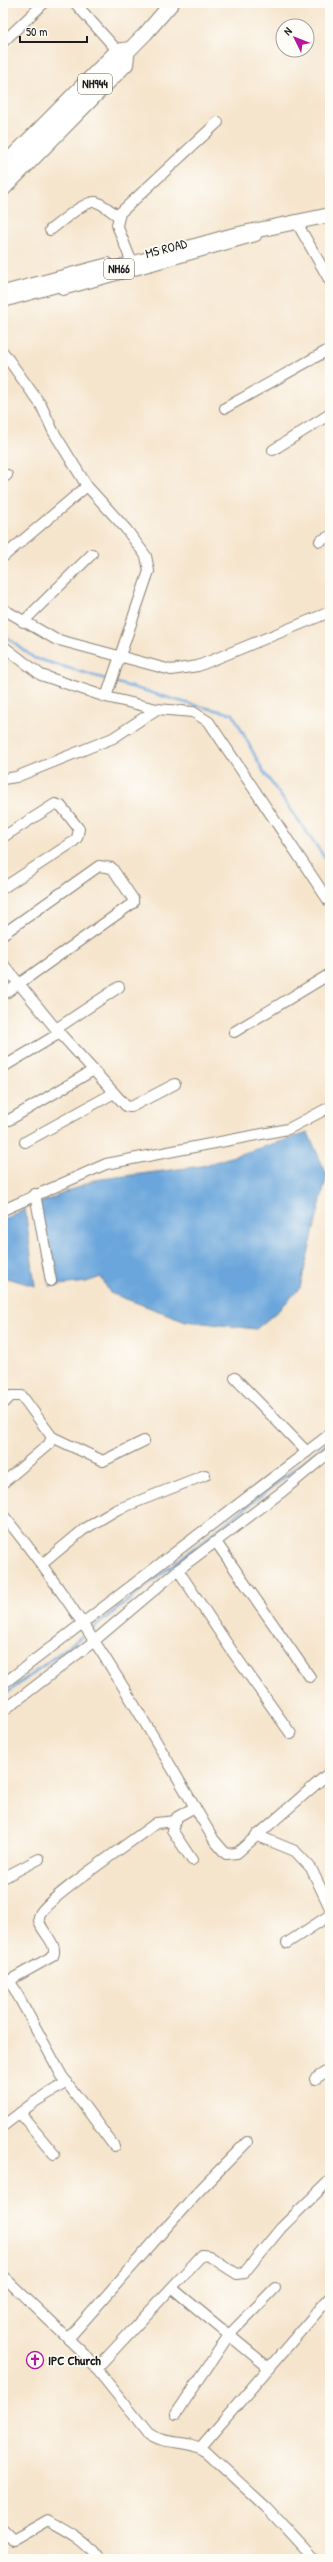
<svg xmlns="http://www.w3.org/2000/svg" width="333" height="2562" font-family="'Patrick Hand',sans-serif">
<rect width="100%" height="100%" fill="#fdfcf7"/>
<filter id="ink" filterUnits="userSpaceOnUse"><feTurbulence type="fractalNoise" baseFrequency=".025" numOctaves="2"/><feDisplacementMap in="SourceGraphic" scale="8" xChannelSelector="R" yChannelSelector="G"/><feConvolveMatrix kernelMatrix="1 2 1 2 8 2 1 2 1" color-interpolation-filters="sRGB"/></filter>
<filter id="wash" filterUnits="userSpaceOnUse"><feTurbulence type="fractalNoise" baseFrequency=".012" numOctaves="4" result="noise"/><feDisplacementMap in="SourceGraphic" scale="16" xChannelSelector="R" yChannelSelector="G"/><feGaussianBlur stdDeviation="0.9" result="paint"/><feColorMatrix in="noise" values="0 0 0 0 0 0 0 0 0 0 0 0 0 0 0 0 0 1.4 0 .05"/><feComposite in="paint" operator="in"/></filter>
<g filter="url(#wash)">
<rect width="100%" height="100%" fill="#f6e5cd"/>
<g fill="#6ba6db" stroke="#44617c">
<polygon points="308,1133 327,1175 300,1288 279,1310 256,1329 186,1321 110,1293 101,1277 86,1282 50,1286 38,1204 94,1180 202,1166"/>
<polygon points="25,1208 35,1286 3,1277 3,1220"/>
</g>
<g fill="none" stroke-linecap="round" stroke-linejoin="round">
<g stroke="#6ba6db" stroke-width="2.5">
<polyline points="3,634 34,658 109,680"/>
<polyline points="114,682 190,704 233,714 263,771 330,865"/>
<polyline points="93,1628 330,1441"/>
<polyline points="3,1696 81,1637"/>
</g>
</g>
</g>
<g filter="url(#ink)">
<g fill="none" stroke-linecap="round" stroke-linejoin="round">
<g stroke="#898074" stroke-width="12">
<g id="minor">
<polyline points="75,3 116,49"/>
<polyline points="3,42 44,3"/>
<polyline points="3,163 116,49 130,47 128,65 3,192"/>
<polyline points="297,223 330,281"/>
<path d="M50 230C60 223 85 200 96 202 103 204 112 212 118 216"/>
<polyline points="130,258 117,225 120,213 218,122"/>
<polyline points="63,290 256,236"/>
<polyline points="3,291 108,263"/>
<polyline points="3,352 41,405 53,431 87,486 126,529 146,556 149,571 106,697"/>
<polyline points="225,408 330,349"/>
<polyline points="273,450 330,414"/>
<polyline points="3,478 7,475"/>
<polyline points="320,541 330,536"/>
<polyline points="3,557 87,486"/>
<polyline points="3,609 55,639 171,670 198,666 330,612"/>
<polyline points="23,622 92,554"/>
<polyline points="3,646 41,675 106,697 157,709 193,712 209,722 330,903"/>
<polyline points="3,779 16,777 113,738 157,709"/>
<polyline points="3,837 55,804 61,806 79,829 77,838 73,842 3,888"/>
<polyline points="3,934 99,866 112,868 133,899 133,903 3,995"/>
<polyline points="3,964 56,1029 126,1106 131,1107 175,1084"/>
<polyline points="56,1029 119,987"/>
<polyline points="234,1032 330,974"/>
<polyline points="3,1067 60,1033"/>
<polyline points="9,1120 92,1071"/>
<polyline points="25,1142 114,1093"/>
<polyline points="35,1194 51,1281"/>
<polyline points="3,1210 106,1164 288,1129 330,1107"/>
<polyline points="235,1378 307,1452"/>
<polyline points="3,1404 11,1396 22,1396 52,1437 49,1444 3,1483"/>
<polyline points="52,1437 103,1461 144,1441"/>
<path d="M3 1515C85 1615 149 1729 214 1840L226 1854 237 1853 330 1772"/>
<polyline points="216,1542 310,1677"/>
<polyline points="41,1565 83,1530 116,1510 205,1475"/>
<polyline points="178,1570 232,1651 291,1734"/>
<polyline points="3,1684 330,1434"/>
<polyline points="3,1711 93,1642 178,1570 283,1491 330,1452"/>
<polyline points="256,1835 295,1851 311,1868 330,1908"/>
<polyline points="192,1860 172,1830 177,1817 195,1807"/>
<polyline points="3,1878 39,1859"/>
<polyline points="287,1943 330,1915"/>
<polyline points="10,1981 62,2076 114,2146"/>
<path d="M3 1984 53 1956C60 1942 33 1927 40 1914 47 1898 137 1838 156 1823L176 1821"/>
<polyline points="315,2079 330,2069"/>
<polyline points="20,2113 54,2154"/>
<polyline points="3,2126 33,2103 67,2082"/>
<path d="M3 2276 87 2357 148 2433C165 2446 186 2439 204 2450L268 2509 314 2559"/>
<polyline points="172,2288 269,2368"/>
<polyline points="68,2339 196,2194 247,2142"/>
<polyline points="96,2369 202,2255 209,2256 237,2274 244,2273 281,2228 330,2180"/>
<polyline points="176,2414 229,2335 275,2288"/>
<polyline points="200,2448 330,2297"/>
<path d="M3 2530 13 2540 48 2520C68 2531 86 2540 99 2559"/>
</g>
</g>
<g stroke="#898074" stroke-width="16">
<g id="highway">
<polyline points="3,178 146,33 172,3"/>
<polyline points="3,300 234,235 330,215"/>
</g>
</g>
<use href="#minor" stroke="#fff" stroke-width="10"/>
<use href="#highway" stroke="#fff" stroke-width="14"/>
</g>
</g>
<defs>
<g id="church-ring" transform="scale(0.9)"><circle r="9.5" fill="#fdfcf7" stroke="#b5179e" stroke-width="1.5"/><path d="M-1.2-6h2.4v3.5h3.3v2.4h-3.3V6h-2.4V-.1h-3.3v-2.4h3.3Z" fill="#b5179e"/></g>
</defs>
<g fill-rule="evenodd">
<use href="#church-ring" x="35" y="2360"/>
</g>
<g text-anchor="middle" stroke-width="3.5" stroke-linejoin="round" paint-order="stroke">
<g fill="#fdfcf7" stroke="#605f5e" stroke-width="1">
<rect x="78" y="74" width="34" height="20" rx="3"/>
<rect x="104" y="259" width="30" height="20" rx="3"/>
</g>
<g font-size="12" font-weight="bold" fill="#1c1c1c">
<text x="95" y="88">NH944</text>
<text x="119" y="273">NH66</text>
</g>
<g font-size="13" fill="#1c1c1c" stroke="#fdfcf7">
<text transform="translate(166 248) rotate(-15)" y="5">MS ROAD</text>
</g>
<g font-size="13" font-weight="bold" fill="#1c1c1c" stroke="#fdfcf7" text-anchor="start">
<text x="48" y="2365">IPC Church</text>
</g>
</g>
<rect width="333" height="2562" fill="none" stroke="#fdfcf7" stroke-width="16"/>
<g transform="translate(295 38) rotate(313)"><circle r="19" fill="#fdfcf7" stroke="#a3a29f"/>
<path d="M0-3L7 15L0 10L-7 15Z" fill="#b5179e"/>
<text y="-6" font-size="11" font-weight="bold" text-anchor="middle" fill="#1c1c1c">N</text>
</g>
<path d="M20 36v6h67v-6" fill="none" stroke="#1c1c1c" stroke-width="2"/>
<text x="26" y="36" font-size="12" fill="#1c1c1c" stroke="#fdfcf7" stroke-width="3" paint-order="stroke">50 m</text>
</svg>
